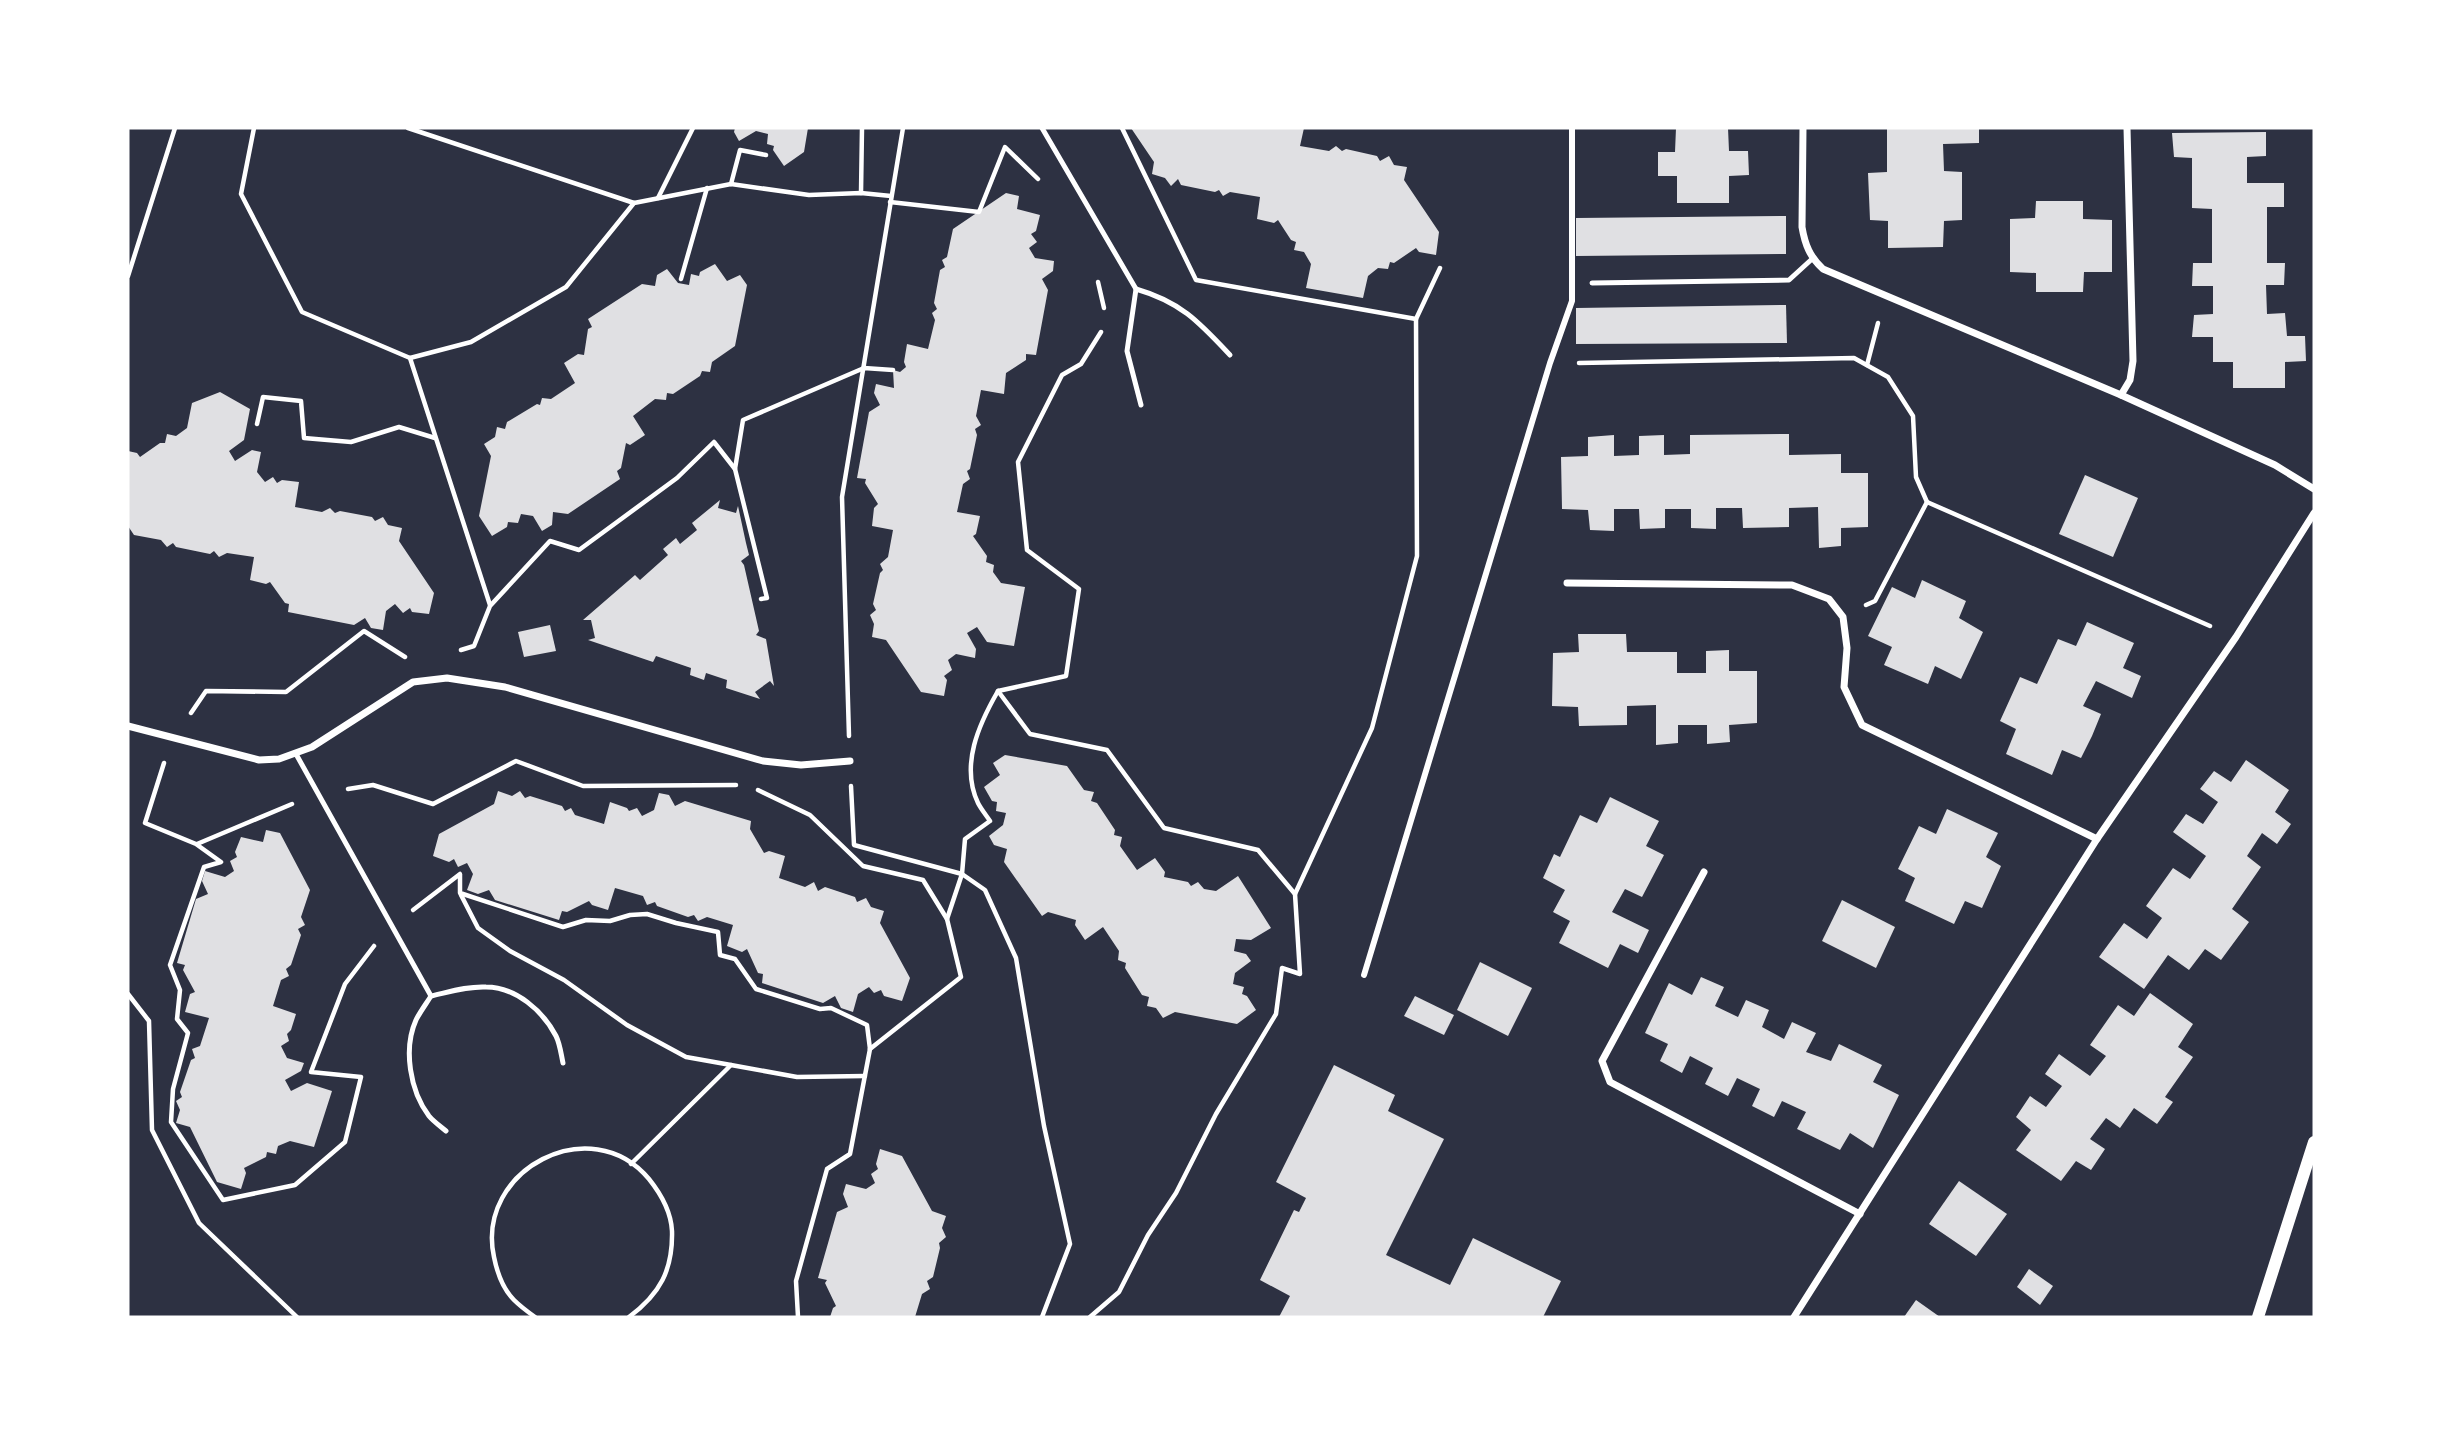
<svg xmlns="http://www.w3.org/2000/svg" width="2442" height="1445" font-family="'Fira Sans Condensed',sans-serif">
<rect width="100%" height="100%" fill="#2d3142"/>
<g fill="#e0e0e3">
<polygon points="735,128 808,128 804,152 784,166 773,150 774,146 767,144 768,134 756,131 739,141 734,132"/>
<polygon points="1131,128 1304,128 1300,146 1329,151 1336,146 1342,151 1346,149 1377,156 1380,161 1389,156 1394,165 1407,167 1404,180 1439,232 1436,255 1419,252 1416,248 1394,263 1390,262 1388,269 1378,268 1368,276 1363,298 1306,288 1311,264 1304,252 1294,250 1296,242 1291,240 1278,220 1274,223 1257,219 1260,197 1230,192 1223,196 1219,190 1215,192 1181,185 1178,179 1171,186 1165,178 1152,174 1154,162"/>
<polygon points="1676,128 1728,128 1729,151 1748,151 1749,175 1729,176 1729,203 1677,203 1677,176 1658,176 1658,152 1675,152"/>
<polygon points="1887,128 1979,128 1979,143 1943,144 1944,171 1962,172 1962,220 1944,221 1943,247 1888,248 1888,221 1870,220 1868,173 1887,172"/>
<polygon points="2266,132 2266,156 2247,157 2247,183 2284,183 2284,207 2267,207 2267,263 2285,263 2284,285 2266,285 2267,314 2285,313 2287,336 2305,336 2306,361 2285,362 2285,388 2233,388 2233,362 2213,362 2213,337 2192,337 2194,315 2213,314 2213,286 2192,286 2193,263 2212,263 2212,209 2192,208 2192,158 2174,157 2172,133"/>
<polygon points="1006,193 1019,196 1017,209 1040,215 1036,231 1031,234 1037,242 1029,248 1035,258 1054,261 1053,271 1042,279 1048,290 1036,355 1026,354 1026,360 1006,373 1004,394 981,390 976,416 981,425 975,429 977,435 970,469 967,471 970,479 963,484 957,512 980,516 976,534 973,536 987,556 986,562 994,565 993,572 1001,583 1025,587 1014,646 987,642 977,627 967,633 976,649 975,658 956,654 948,660 952,670 944,676 947,680 944,696 921,692 886,640 872,637 874,624 870,615 876,610 873,604 880,573 883,570 880,564 888,557 893,530 872,526 874,508 878,504 865,483 866,479 857,478 869,412 880,405 874,393 876,384 894,388 893,370 900,372 906,367 904,362 907,344 928,349 935,320 932,313 937,309 934,303 940,270 945,267 942,260 947,257 953,229"/>
<polygon points="2036,201 2083,201 2083,219 2112,220 2112,272 2084,272 2083,292 2036,292 2036,273 2010,272 2010,219 2035,218"/>
<polygon points="1786,216 1786,254 1576,256 1576,218"/>
<polygon points="715,264 727,281 740,275 747,285 735,346 712,362 710,372 702,371 700,376 673,394 667,393 666,400 655,399 633,416 645,435 630,445 626,443 621,468 617,471 620,479 568,514 553,512 552,525 542,531 533,516 521,514 518,523 508,522 507,527 492,536 479,516 491,456 484,444 495,437 497,427 505,429 507,422 537,404 540,405 542,398 551,399 575,383 564,363 578,354 584,355 588,329 592,327 588,319 642,284 655,286 657,275 667,269 678,283 689,285 691,274 699,276 700,272"/>
<polygon points="1786,305 1787,343 1576,344 1576,308"/>
<polygon points="220,392 250,409 244,440 229,451 235,461 252,450 261,452 257,472 265,482 273,477 277,483 282,480 299,482 295,507 322,512 330,508 335,513 340,511 372,517 375,521 383,517 388,525 402,528 399,541 434,593 429,614 412,612 410,608 403,613 395,604 386,611 383,630 371,628 365,618 354,625 288,612 289,604 285,603 270,582 266,584 250,580 254,557 227,553 219,557 214,551 210,554 176,547 173,543 167,547 161,540 134,535 128,526 128,451 137,453 140,457 160,443 165,443 167,434 176,436 187,428 192,403"/>
<polygon points="1789,434 1789,455 1841,454 1841,473 1868,473 1868,527 1841,528 1841,546 1819,548 1818,507 1789,508 1789,527 1743,528 1742,508 1716,508 1716,529 1691,528 1691,509 1665,509 1665,528 1640,529 1639,509 1614,509 1614,531 1590,530 1588,510 1562,509 1561,457 1588,456 1588,437 1614,435 1614,456 1639,455 1639,436 1664,435 1664,455 1690,454 1690,435"/>
<polygon points="2085,475 2138,498 2113,557 2059,534"/>
<polygon points="720,500 718,508 736,513 738,506 746,543 749,555 741,561 744,565 759,631 756,635 766,639 774,686 770,681 755,692 760,699 726,688 727,680 706,673 704,680 690,675 691,668 656,656 653,662 588,640 595,638 591,620 583,620 635,575 640,580 668,555 663,549 676,538 680,544 697,530 692,523"/>
<polygon points="1922,580 1966,601 1959,618 1983,632 1961,679 1935,666 1928,684 1884,665 1892,647 1868,636 1892,587 1915,598"/>
<polygon points="2087,622 2134,643 2123,668 2141,676 2132,698 2096,681 2083,706 2101,714 2092,736 2081,758 2062,750 2052,775 2006,754 2016,729 2000,721 2020,677 2037,684 2058,639 2076,646"/>
<polygon points="550,625 556,651 524,657 518,632"/>
<polygon points="1578,634 1626,634 1627,652 1677,652 1677,673 1706,673 1706,651 1729,650 1729,671 1757,671 1757,723 1729,725 1730,742 1707,744 1707,725 1678,725 1678,743 1656,745 1656,705 1627,706 1627,725 1579,726 1578,707 1552,706 1553,653 1579,652"/>
<polygon points="1005,755 1067,766 1084,790 1094,792 1091,801 1097,803 1115,830 1114,835 1122,837 1120,846 1137,870 1155,858 1165,872 1164,877 1188,882 1191,886 1198,882 1204,889 1216,891 1238,876 1271,928 1251,940 1236,939 1234,951 1246,954 1251,961 1235,973 1233,984 1244,987 1242,994 1247,996 1256,1010 1237,1024 1175,1012 1163,1018 1156,1008 1147,1006 1149,997 1142,995 1125,968 1126,963 1118,960 1119,951 1103,927 1085,940 1075,925 1076,920 1048,912 1042,916 1004,862 1007,849 994,845 989,836 1003,825 1006,813 996,811 997,802 992,801 984,787 1000,775 993,763"/>
<polygon points="2246,760 2289,790 2275,812 2291,824 2277,844 2262,833 2247,856 2261,867 2232,909 2249,922 2221,960 2205,949 2189,970 2168,955 2144,989 2099,957 2124,923 2147,939 2162,918 2146,906 2173,868 2190,879 2206,856 2173,832 2186,814 2203,824 2218,802 2200,789 2214,771 2231,782"/>
<polygon points="498,791 512,796 520,791 525,798 530,796 562,806 565,811 571,808 575,815 604,824 610,802 627,808 629,811 637,808 642,816 654,810 659,793 669,795 675,806 685,801 751,821 750,829 764,853 769,851 785,856 779,878 805,887 814,882 818,891 825,887 855,897 857,902 866,898 871,907 884,911 880,923 910,978 902,1001 884,996 881,990 874,993 869,987 858,994 853,1012 841,1008 835,996 823,1003 762,983 763,974 758,973 747,949 742,952 727,946 733,925 707,917 698,921 694,915 688,917 657,906 655,902 647,905 643,896 615,888 608,910 592,905 589,901 567,912 562,911 559,920 495,900 489,890 478,894 467,890 473,874 467,863 458,867 454,859 449,862 433,856 439,834 494,804"/>
<polygon points="1610,797 1659,821 1646,846 1664,855 1642,897 1625,889 1612,912 1649,930 1638,953 1620,944 1608,968 1559,943 1570,921 1553,912 1565,890 1543,878 1554,854 1560,857 1580,815 1597,823"/>
<polygon points="1947,809 1998,833 1986,857 2001,866 1982,908 1965,901 1954,924 1905,901 1915,878 1898,869 1919,826 1936,834"/>
<polygon points="266,830 280,833 310,890 301,917 305,925 298,929 301,935 291,965 286,969 289,976 281,980 273,1006 296,1014 291,1030 287,1034 289,1041 281,1046 287,1058 304,1063 301,1071 285,1080 291,1091 307,1083 332,1091 314,1147 290,1141 278,1146 276,1154 267,1152 266,1157 244,1168 246,1173 241,1189 217,1182 190,1127 176,1123 180,1110 176,1101 182,1097 180,1092 191,1060 195,1058 192,1049 200,1046 209,1018 185,1012 190,994 195,992 183,970 185,965 177,963 196,899 208,894 202,881 205,871 225,877 234,871 230,861 237,857 235,852 241,837 263,842"/>
<polygon points="1842,900 1895,927 1876,968 1822,941"/>
<polygon points="1480,962 1532,988 1508,1036 1457,1010"/>
<polygon points="1701,977 1724,987 1715,1006 1738,1017 1746,1000 1769,1010 1762,1027 1784,1039 1792,1022 1816,1033 1806,1052 1831,1061 1839,1044 1882,1065 1873,1082 1899,1095 1873,1148 1850,1133 1840,1150 1797,1129 1806,1112 1782,1101 1774,1117 1752,1106 1760,1089 1737,1078 1728,1096 1705,1084 1713,1068 1690,1056 1682,1073 1660,1061 1668,1044 1645,1033 1669,983 1692,995"/>
<polygon points="2150,993 2193,1024 2178,1047 2193,1057 2165,1097 2173,1102 2157,1124 2134,1108 2120,1128 2106,1118 2090,1139 2105,1149 2091,1170 2076,1161 2061,1181 2016,1150 2031,1130 2016,1117 2030,1096 2046,1107 2062,1086 2045,1074 2059,1054 2090,1076 2106,1056 2090,1045 2118,1005 2134,1016"/>
<polygon points="1415,996 1454,1015 1444,1035 1404,1016"/>
<polygon points="1334,1065 1395,1095 1388,1111 1444,1139 1386,1255 1450,1285 1473,1238 1561,1281 1543,1317 1279,1317 1290,1296 1260,1280 1294,1210 1299,1212 1306,1198 1276,1182"/>
<polygon points="880,1149 902,1156 932,1211 946,1216 942,1228 946,1237 939,1243 940,1248 933,1277 927,1281 930,1289 922,1294 915,1317 830,1317 833,1308 836,1306 825,1283 827,1280 818,1278 837,1212 848,1207 843,1194 846,1184 866,1189 875,1183 871,1174 878,1169 876,1164"/>
<polygon points="1959,1181 2007,1214 1976,1256 1929,1224"/>
<polygon points="2029,1269 2053,1286 2040,1305 2017,1287"/>
<polygon points="1916,1300 1940,1317 1904,1317"/>
</g>
<g fill="none" stroke-linecap="round" stroke-linejoin="round">
<g stroke="#fff" stroke-width="4.5">
<polyline points="254,128 241,194 302,312 410,358 490,605"/>
<polyline points="408,128 634,203"/>
<polyline points="1122,128 1196,280 1416,319 1440,268"/>
<polyline points="731,184 740,150 766,155"/>
<polyline points="861,193 862,128"/>
<polyline points="658,198 693,128"/>
<polyline points="890,202 979,212 1005,147 1038,179"/>
<polyline points="128,276 175,128"/>
<polyline points="681,279 707,188"/>
<polyline points="1098,282 1104,308"/>
<polyline points="410,358 471,342 566,287 634,203 731,184 809,195 861,193 891,196"/>
<polyline points="1579,363 1854,358 1888,377 1913,416 1916,477 1927,502 2210,626"/>
<polyline points="1867,365 1878,323"/>
<polyline points="257,424 263,397 301,401 304,438 351,442 399,427 435,438"/>
<polyline points="761,599 767,598 735,469 743,420 864,368 893,370"/>
<polyline points="1866,605 1875,601 1927,502"/>
<polyline points="461,650 474,646 490,606 550,541 579,550 677,478 714,442 735,469"/>
<polyline points="998,691 1030,734 1107,750 1164,828 1258,850 1295,894 1300,974 1282,968 1276,1014 1216,1114 1176,1193 1148,1235 1119,1292 1090,1317"/>
<polyline points="191,713 206,691 286,692 364,631 405,657"/>
<polyline points="849,736 842,497 903,128"/>
<polyline points="164,763 145,823 196,844 221,862 204,867 170,965 180,990 177,1019 188,1033 173,1089 171,1122 223,1200 295,1185 345,1142 361,1077 311,1072 345,984 374,946"/>
<polyline points="851,786 854,845 962,874 985,890 1016,958 1044,1126 1070,1244 1042,1317"/>
<polyline points="348,789 373,785 433,804 516,761 583,786 736,785"/>
<polyline points="758,790 810,815 863,866 923,880 947,919"/>
<polyline points="197,844 292,804"/>
<polyline points="460,875 460,893 563,927 586,920 610,921 630,915 647,914 676,923 718,932 720,955 735,959 756,989 820,1009 831,1008 867,1025 870,1049 850,1154 827,1169 796,1281 798,1317"/>
<polyline points="1295,894 1372,728 1417,556 1416,319"/>
<polyline points="461,895 478,928 510,951 564,980 627,1025 686,1057 731,1065"/>
<polyline points="413,910 460,874"/>
<polyline points="128,994 149,1021 152,1130 199,1223 297,1317"/>
<path d="M870 1049 961 977 947 919 962 874 965 839 990 821C986 815 981 809 978 803 960 765 979 724 998 691L1066 676 1079 589 1027 550 1018 462 1062 375 1081 364 1101 332"/>
<polyline points="631,1164 731,1065 797,1077 865,1076"/>
<path d="M535 1317C528 1312 520 1306 514 1300 503 1289 497 1272 494 1257 475 1170 591 1109 649 1179 661 1194 671 1211 672 1231 673 1270 660 1294 629 1317"/>
</g>
<g stroke="#fff" stroke-width="5">
<polyline points="1042,128 1136,289 1127,351 1141,405"/>
<polyline points="1592,283 1789,280 1812,259"/>
<path d="M1136 289C1181 302 1199 322 1230 355"/>
<path d="M296 754 431 996C426 1004 420 1012 416 1020 403 1049 410 1091 429 1116 433 1121 440 1126 446 1131"/>
<path d="M431 996C449 992 468 986 486 987 516 987 543 1011 556 1036 560 1044 561 1054 563 1063"/>
</g>
<polyline stroke="#fff" stroke-width="6" points="1364,975 1550,363 1572,301 1572,128"/>
<g stroke="#fff" stroke-width="7">
<path d="M1803 128 1802 227C1805 245 1810 257 1823 269L2121 395 2275 465 2314 489"/>
<polyline points="2121,395 2130,380 2133,361 2127,128"/>
<polyline points="1567,583 1792,585 1829,599 1843,617 1847,648 1844,687 1862,725 2097,839"/>
<polyline points="128,726 259,760 279,759 312,747 413,682 447,678 505,687 763,761 801,765 850,761"/>
<polyline points="1704,872 1602,1061 1610,1082 1860,1214"/>
<polyline points="1794,1317 2097,839 2236,637 2314,513"/>
</g>
<polyline stroke="#fff" stroke-width="12" points="2258,1317 2314,1142"/>
</g>
<rect width="2442" height="1445" fill="none" stroke="#ffffff" stroke-width="259"/>
</svg>
